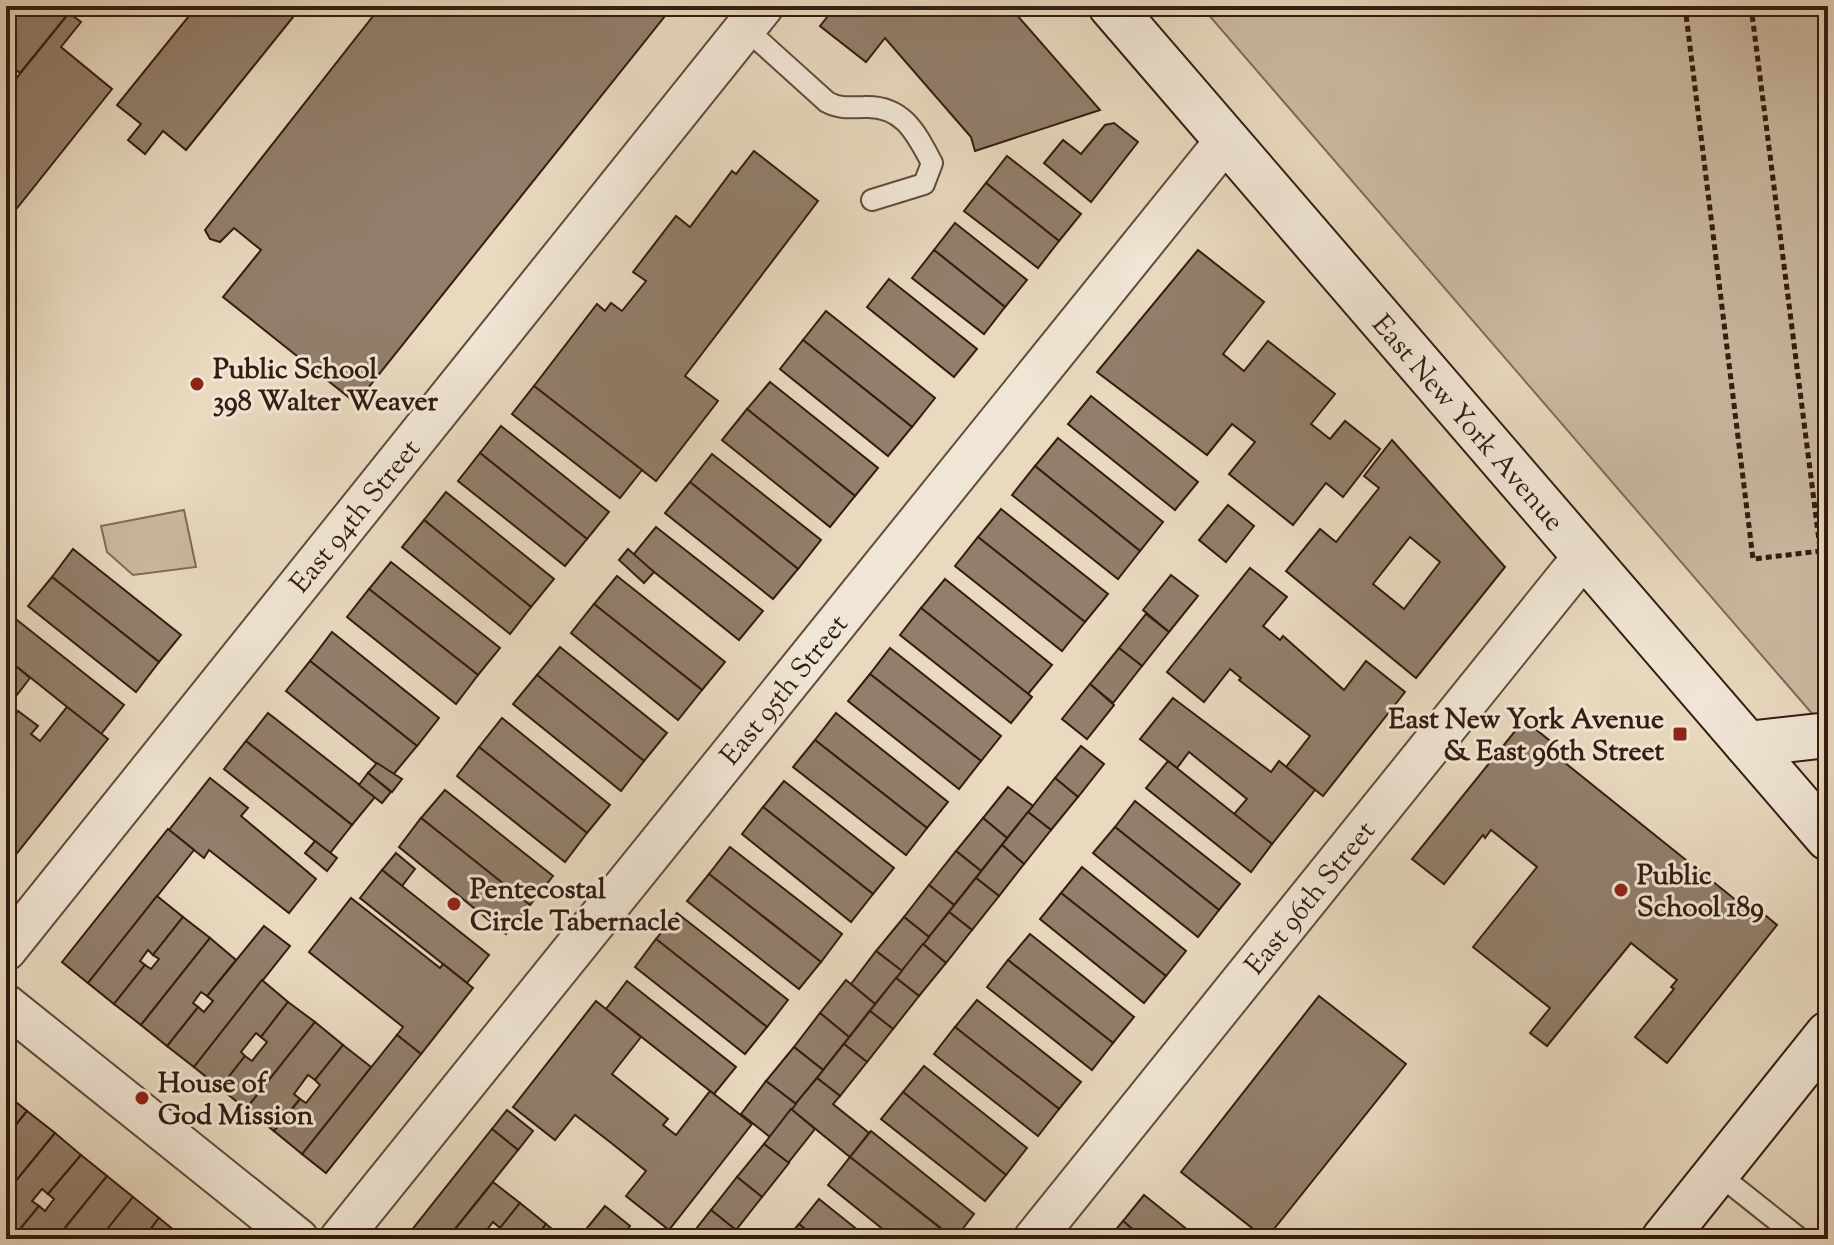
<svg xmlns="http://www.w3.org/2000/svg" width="1834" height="1245" font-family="'Sorts Mill Goudy',serif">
<rect width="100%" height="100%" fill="#e8d9bf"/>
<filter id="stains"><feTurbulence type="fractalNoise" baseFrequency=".0025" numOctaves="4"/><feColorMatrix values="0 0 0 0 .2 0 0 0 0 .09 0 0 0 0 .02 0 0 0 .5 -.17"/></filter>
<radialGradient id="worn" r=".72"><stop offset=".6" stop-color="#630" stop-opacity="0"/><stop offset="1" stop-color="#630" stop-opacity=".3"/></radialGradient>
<g fill="#cab9a1" stroke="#806a59" stroke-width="2">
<polygon points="1201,6 1828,6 1828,732"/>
<polygon points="184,510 196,567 133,575 107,552 101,526"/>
</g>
<g fill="#927e6b" stroke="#351c11" stroke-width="2" fill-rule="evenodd">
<polygon points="6,6 60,6 69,13 20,73 6,62"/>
<polygon points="197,6 302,6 186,150 163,131 145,154 128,140 141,124 117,105"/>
<polygon points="381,6 673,6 356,403 223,297 261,250 234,228 220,242 210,239 205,230"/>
<polygon points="836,6 1009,6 1100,110 975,151 971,137 885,38 866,62 820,26"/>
<polygon points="69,13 81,22 61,47 112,89 6,222 6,91"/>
<polygon points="1114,123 1138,142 1091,202 1044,163 1063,140 1081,154 1105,125"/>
<polygon points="754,151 818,201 685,376 718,401 656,481 534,386 597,304 605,311 611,303 622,311 646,281 633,272 676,216 690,227 732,171 736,174"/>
<polygon points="1007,156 1081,214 1059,241 986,183"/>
<polygon points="986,183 1059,241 1038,268 964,211"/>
<polygon points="955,223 1027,280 1005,307 934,250"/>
<polygon points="934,250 1005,307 984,334 912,278"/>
<polygon points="1198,250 1264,302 1223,354 1244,371 1268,341 1335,394 1311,424 1330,439 1345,421 1380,449 1343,497 1326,483 1293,525 1229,474 1255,442 1232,424 1207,455 1097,372"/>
<polygon points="889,279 977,349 954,377 867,307"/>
<polygon points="826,311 935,398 912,427 803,340"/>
<polygon points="803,340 912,427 888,456 780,369"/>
<polygon points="770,382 878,468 855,496 747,409"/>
<polygon points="534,386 642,470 620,498 512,414"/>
<polygon points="1091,396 1198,482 1175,510 1068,424"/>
<polygon points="747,409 855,496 830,527 722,440"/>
<polygon points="501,426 609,512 587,539 480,453"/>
<polygon points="1058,438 1163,522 1140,551 1035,466"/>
<path d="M1392 440 1505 567 1416 678 1286 571 1320 529 1336 542 1379 488 1364 476ZM1410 537 1440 562 1404 609 1373 584Z"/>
<polygon points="480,453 587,539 565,566 458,481"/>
<polygon points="712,454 821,540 798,569 690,482"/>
<polygon points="1035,466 1140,551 1118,579 1012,495"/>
<polygon points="690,482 798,569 773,599 665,513"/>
<polygon points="446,492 554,579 531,607 424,520"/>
<polygon points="1228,505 1254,526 1226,562 1199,540"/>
<polygon points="1001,509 1108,594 1085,622 978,537"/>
<polygon points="424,520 531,607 510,634 402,547"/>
<polygon points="656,527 763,611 739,640 633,555"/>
<polygon points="978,537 1085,622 1062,651 955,566"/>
<polygon points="73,549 181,635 159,662 52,577"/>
<polygon points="628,549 654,572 644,583 619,560"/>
<polygon points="391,562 500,648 478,675 369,589"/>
<polygon points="1250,568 1287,597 1263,626 1280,640 1283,636 1344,690 1366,661 1405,692 1323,796 1286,767 1310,736 1239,680 1241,678 1230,669 1204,702 1167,672"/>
<polygon points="1171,575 1198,596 1169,632 1143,610"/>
<polygon points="617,576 725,662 702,690 594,604"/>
<polygon points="52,577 159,662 136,692 28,606"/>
<polygon points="945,579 1052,665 1028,694 921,608"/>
<polygon points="369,589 478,675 456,704 347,617"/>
<polygon points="594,604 702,690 678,720 571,633"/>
<polygon points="921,608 1032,697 1011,723 900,635"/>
<polygon points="1146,614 1169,632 1142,666 1119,648"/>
<polygon points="17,620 124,705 101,734 6,658 6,633"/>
<polygon points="332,632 439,718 417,746 310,661"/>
<polygon points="560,647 667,733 644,761 537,675"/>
<polygon points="890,648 1001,736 981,761 870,674"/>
<polygon points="1119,648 1142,666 1113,703 1090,684"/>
<polygon points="6,658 30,678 6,709"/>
<polygon points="310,661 417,746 392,776 286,691"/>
<polygon points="870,674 981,761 959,789 848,701"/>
<polygon points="537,675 644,761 621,791 513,704"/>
<polygon points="1090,684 1114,705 1087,739 1062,719"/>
<polygon points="1173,698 1271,772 1279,761 1315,790 1272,844 1234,814 1247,799 1189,752 1177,768 1140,739"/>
<polygon points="67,707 108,739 6,867 6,714 12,719 18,711 38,726 31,734 40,741"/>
<polygon points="268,713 375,797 352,825 246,741"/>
<polygon points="836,713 948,802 927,828 815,740"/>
<polygon points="502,718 610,805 587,833 479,747"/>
<polygon points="1524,720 1559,748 1554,754 1737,901 1742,896 1777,925 1667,1063 1635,1037 1674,989 1671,987 1677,980 1631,943 1547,1046 1530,1033 1550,1008 1473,947 1537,867 1491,830 1485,838 1483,835 1444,884 1412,859"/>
<polygon points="815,740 927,828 906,855 793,767"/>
<polygon points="246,741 352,825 330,853 224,769"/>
<polygon points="1081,746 1104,764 1078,797 1055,778"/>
<polygon points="479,747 587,833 565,862 457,776"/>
<polygon points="1168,761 1272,844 1251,872 1146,788"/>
<polygon points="377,763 402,779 392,792 368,773"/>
<polygon points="368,773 391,792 382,803 359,785"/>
<polygon points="210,778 248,808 241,816 316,879 289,913 209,850 204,858 169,830"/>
<polygon points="1055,778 1078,797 1051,830 1028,812"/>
<polygon points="784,781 894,868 873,894 763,807"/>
<polygon points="1008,787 1033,806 1007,838 983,818"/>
<polygon points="445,790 553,876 530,905 421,818"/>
<polygon points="1135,801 1240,884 1219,910 1115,827"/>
<polygon points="763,807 873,894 851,922 742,834"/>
<polygon points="1028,812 1051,830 1024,864 1002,845"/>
<polygon points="421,818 530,905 506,934 399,847"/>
<polygon points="983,818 1007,838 981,871 956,851"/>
<polygon points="1115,827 1219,910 1198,937 1093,853"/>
<polygon points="168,829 194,850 88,983 62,962"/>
<polygon points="315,841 337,858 327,871 305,853"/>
<polygon points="1002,845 1024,864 999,896 976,878"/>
<polygon points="730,847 842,934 821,962 709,874"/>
<polygon points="956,851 981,871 954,905 929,885"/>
<polygon points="396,853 415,869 402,886 382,870"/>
<polygon points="1082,867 1186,951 1166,976 1061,893"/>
<polygon points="382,870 489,955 467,983 360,898"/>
<polygon points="709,874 821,962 799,989 687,901"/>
<polygon points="976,878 999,896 972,930 949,912"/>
<polygon points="929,885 954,905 929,937 904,917"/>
<polygon points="1061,893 1166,976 1144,1003 1040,919"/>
<polygon points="157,896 183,917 153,955 148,950 140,961 145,965 114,1004 88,983"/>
<polygon points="351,898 440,968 443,964 473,988 421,1054 397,1035 403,1027 309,952"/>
<polygon points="949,912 972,930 946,963 923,944"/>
<polygon points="677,913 788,1000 767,1027 656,939"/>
<polygon points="183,917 210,938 141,1025 114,1004 145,965 151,969 159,959 153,955"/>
<polygon points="904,917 929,937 902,971 876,951"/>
<polygon points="264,926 290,946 194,1067 167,1046 198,1007 204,1012 213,1001 207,996"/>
<polygon points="1030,934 1134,1017 1113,1043 1008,960"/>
<polygon points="210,938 236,960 207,996 201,992 193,1003 198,1007 167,1046 141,1025"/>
<polygon points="656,939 767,1027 745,1054 635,967"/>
<polygon points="923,944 946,963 919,996 896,978"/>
<polygon points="876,951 902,971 875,1004 851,984"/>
<polygon points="1008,960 1113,1043 1092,1070 987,987"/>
<polygon points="896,978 919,996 893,1029 870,1011"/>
<polygon points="262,980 288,1002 261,1037 256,1033 241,1052 245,1056 220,1088 194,1067"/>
<polygon points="846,980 875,1004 849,1037 820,1013"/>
<polygon points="627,981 736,1067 714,1094 606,1009"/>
<polygon points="1319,996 1406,1064 1266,1239 1181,1172"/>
<polygon points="977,1000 1081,1082 1059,1109 955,1027"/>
<polygon points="596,1001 641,1037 612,1074 668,1119 663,1125 676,1135 710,1091 752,1124 669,1230 626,1196 646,1171 610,1142 575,1115 555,1140 513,1107"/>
<polygon points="288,1002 315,1022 246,1109 220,1088 245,1056 252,1061 267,1042 261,1037"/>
<polygon points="870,1011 893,1029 867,1062 844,1044"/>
<polygon points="820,1013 849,1037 823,1070 794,1047"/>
<polygon points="315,1022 343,1045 315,1080 308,1075 294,1094 300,1099 274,1131 246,1109"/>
<polygon points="955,1027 1059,1109 1038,1136 934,1054"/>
<polygon points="397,1035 421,1054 326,1173 302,1154"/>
<polygon points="844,1044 867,1062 840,1096 817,1078"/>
<polygon points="343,1045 371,1067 302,1154 274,1131 300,1099 306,1103 320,1085 315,1080"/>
<polygon points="794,1047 823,1070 796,1104 766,1081"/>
<polygon points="924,1066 1027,1148 1006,1175 903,1092"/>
<polygon points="817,1078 840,1096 833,1104 869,1133 850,1157 791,1109"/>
<polygon points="766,1081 796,1104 770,1137 741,1114"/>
<polygon points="903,1092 1006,1175 985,1201 881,1119"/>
<polygon points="6,1094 27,1111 6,1137"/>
<polygon points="791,1109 815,1129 788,1163 764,1144"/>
<polygon points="507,1110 533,1131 518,1150 492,1129"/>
<polygon points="27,1111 55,1133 6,1193 6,1137"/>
<polygon points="492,1129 518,1150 447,1239 411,1239 407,1236"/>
<polygon points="871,1131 974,1214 955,1239 850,1157"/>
<polygon points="55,1133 81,1155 48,1194 42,1189 32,1201 39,1206 16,1234 6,1226 6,1193"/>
<polygon points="764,1144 789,1163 762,1197 737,1177"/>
<polygon points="81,1155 107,1176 56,1239 22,1239 16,1234 39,1206 45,1211 54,1199 48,1194"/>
<polygon points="850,1157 954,1239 895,1239 828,1185"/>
<polygon points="107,1176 133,1197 101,1237 94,1232 88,1239 56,1239"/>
<polygon points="737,1177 762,1197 736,1230 711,1210"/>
<polygon points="493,1182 520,1203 500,1228 493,1222 483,1235 488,1239 447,1239"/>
<polygon points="1144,1195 1199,1239 1144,1239 1123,1221"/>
<polygon points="133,1197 159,1218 143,1239 101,1237"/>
<polygon points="819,1199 869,1239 817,1239 799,1224"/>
<polygon points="520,1203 546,1224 535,1239 499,1239 505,1232 500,1228"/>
<polygon points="605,1206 630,1226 620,1239 578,1239"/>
<polygon points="711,1210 736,1230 728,1239 688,1239"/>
<polygon points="159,1218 185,1239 143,1239"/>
<polygon points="1123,1221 1144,1239 1108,1239"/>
<polygon points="546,1224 564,1239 535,1239"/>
<polygon points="799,1224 817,1239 786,1239"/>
</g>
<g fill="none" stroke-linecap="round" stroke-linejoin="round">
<g stroke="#624b3c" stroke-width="24">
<g id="lane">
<path d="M745 28 827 102C840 109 850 107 864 107 903 105 916 133 932 163L924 184 872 200"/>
<polyline points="1717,1173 1800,1239"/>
</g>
</g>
<g stroke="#624b3c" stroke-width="44">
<g id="street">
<polyline points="6,950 763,6"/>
<polyline points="6,1005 298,1239"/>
<polyline points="340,1239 1227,139"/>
<polyline points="1034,1239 1584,556"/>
</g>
</g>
<g stroke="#351c11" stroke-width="48">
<g id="secondary">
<polyline points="1111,6 1828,838"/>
<polyline points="1747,744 1828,735"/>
<polyline points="1664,1239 1828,1034"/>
</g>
</g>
<g stroke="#351c11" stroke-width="5" stroke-dasharray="6 4" stroke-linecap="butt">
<polyline points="1685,6 1753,559 1821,551"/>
<polyline points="1751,6 1828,611"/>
</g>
<use href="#lane" stroke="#f0e6d5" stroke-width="20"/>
<use href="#street" stroke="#f0e6d5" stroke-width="40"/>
<use href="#secondary" stroke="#f0e6d5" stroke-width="44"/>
</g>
<g fill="#8f2418" stroke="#f0e6d5" stroke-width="3">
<circle cx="197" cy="384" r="8"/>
<rect x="1672" y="726" width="16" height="16" rx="4"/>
<circle cx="1621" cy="890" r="8"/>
<circle cx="454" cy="904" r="8"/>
<circle cx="142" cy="1098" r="8"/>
</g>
<g text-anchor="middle" stroke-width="6" stroke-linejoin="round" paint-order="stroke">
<g font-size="28" font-weight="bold" fill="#351c11" stroke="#f0e6d5" text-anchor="start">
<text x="213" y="378">Public School<tspan x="213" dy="32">398 Walter Weaver</tspan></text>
<text x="1664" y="728" text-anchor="end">East New York Avenue<tspan x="1664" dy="32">&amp; East 96th Street</tspan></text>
<text x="1637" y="884">Public<tspan x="1637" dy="32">School 189</tspan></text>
<text x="470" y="898">Pentecostal<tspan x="470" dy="32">Circle Tabernacle</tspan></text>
<text x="158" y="1092">House of<tspan x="158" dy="32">God Mission</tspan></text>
</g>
<g font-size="28" fill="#351c11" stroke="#f0e6d5">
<text transform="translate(1469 422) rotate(49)" y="10">East New York Avenue</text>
<text transform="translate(354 515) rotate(-51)" y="10">East 94th Street</text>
<text transform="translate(783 689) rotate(-51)" y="10">East 95th Street</text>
<text transform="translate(1309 897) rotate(-51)" y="10">East 96th Street</text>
</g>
</g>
<rect width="1834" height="1245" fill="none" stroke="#e8d9bf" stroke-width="32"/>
<rect x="8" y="8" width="1818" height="1229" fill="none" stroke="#351c11" stroke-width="4"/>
<rect x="16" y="16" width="1802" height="1213" fill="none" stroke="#351c11" stroke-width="2"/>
<rect width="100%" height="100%" filter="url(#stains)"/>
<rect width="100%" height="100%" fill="url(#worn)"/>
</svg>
